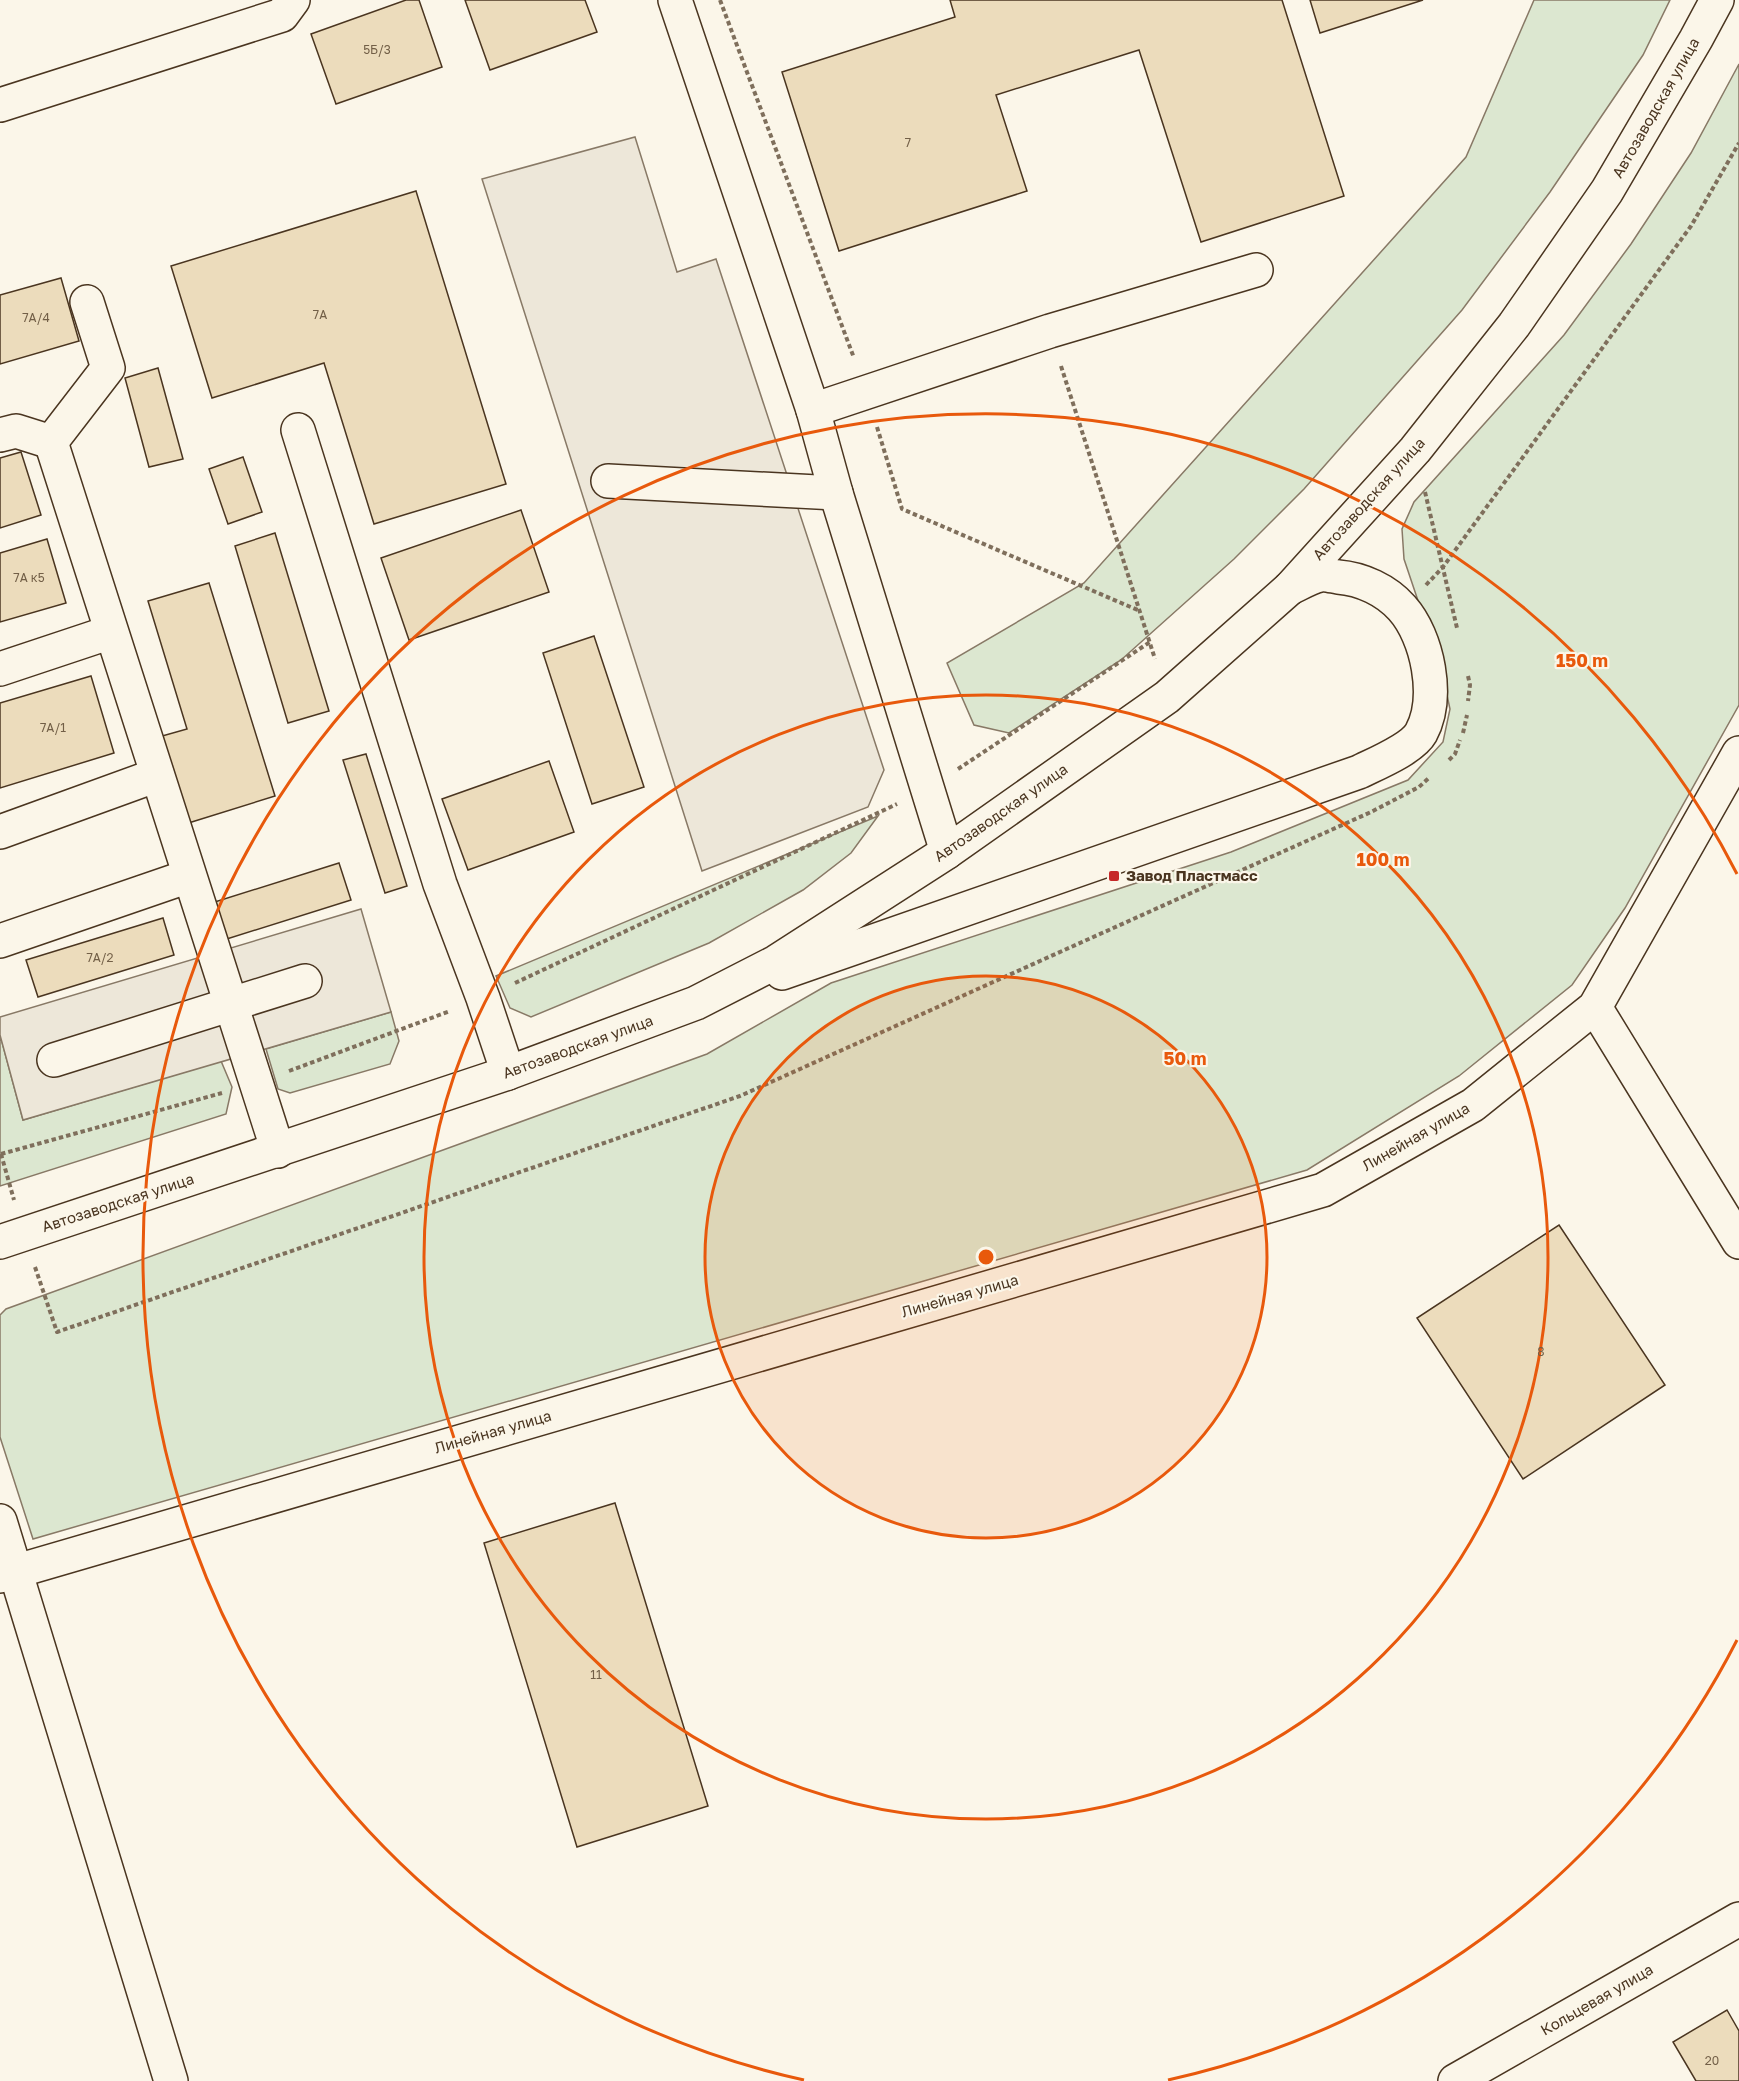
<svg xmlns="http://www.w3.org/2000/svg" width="1739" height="2081" font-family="'Golos Text',sans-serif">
<rect width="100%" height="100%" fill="#fbf6e9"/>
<g fill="#dce7d0" stroke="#887966" stroke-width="1.5">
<polygon points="1534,0 1670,0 1643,55 1550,192 1462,310 1304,489 1234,559 1121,660 1009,733 974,725 947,663 1084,583 1466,157"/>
<polygon points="1739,64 1739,705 1625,908 1572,985 1459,1076 1307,1170 33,1539 0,1437 0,1315 6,1309 707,1054 831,983 1231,852 1408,780 1443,742 1450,709 1442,672 1404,559 1402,529 1414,502 1564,335 1631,244 1691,153"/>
<polygon points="878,816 851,853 803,890 709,943 531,1017 510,1008 496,976"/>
<polygon points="391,1012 399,1041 390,1064 290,1093 278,1089 266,1049"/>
<polygon points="0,1035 23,1120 221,1061 232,1087 226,1114 0,1186"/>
</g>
<g fill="#ede7d9" stroke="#887966" stroke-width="1.5">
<polygon points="635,137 677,272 716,259 884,770 868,807 702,871 482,179"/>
<polygon points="361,909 391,1012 23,1120 0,1035 0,1017"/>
</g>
<g fill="#ecdcbc" stroke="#4a3520" stroke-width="1.5">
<polygon points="406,0 419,0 442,67 336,104 311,34"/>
<polygon points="465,0 585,0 597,32 490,70"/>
<polygon points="950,0 1282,0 1344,196 1201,242 1139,50 996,95 1027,191 839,251 782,72 955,17"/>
<polygon points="1310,0 1423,0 1320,33"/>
<polygon points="416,191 506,484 374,524 324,363 212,398 171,266"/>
<polygon points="61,278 79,341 0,364 0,295"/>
<polygon points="158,368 183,459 149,467 125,378"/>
<polygon points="21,452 41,515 0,528 0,458"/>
<polygon points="243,457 262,512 228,524 209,469"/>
<polygon points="521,510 549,592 409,640 381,558"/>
<polygon points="275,533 329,711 288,723 235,546"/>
<polygon points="47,539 66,603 0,622 0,553"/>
<polygon points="209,583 275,796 182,825 155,738 187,729 148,601"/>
<polygon points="594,636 644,787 592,804 543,653"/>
<polygon points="91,676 114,753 0,788 0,703"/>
<polygon points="366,754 407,886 385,893 343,760"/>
<polygon points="549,761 574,832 468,870 442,799"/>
<polygon points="339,863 351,900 214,943 202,906"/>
<polygon points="163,918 174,955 38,997 26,960"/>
<polygon points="1559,1225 1665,1385 1523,1479 1417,1318"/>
<polygon points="615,1503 708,1806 577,1847 484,1543"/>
<polygon points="1727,2010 1739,2031 1739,2081 1696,2081 1673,2042"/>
</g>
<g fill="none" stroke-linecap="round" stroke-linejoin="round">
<g stroke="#4a3520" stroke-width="36">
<g id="minor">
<polyline points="675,0 813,410 836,493 947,852"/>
<polyline points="0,105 282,15 293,0"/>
<polyline points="813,410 1050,331 1256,270"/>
<polyline points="298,430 440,884 483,998 508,1073"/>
<polyline points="0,435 16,431 51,442"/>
<polyline points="51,442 278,1151"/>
<polyline points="51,442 108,368 87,302"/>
<polyline points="608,481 836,493"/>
<polyline points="0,669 111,632"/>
<polyline points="0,832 157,775"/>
<polyline points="0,941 189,876"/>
<path d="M782 973 1359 772C1375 764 1412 749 1421 733 1440 698 1428 637 1402 608 1386 590 1362 579 1338 577 1332 576 1325 574 1320 575 1310 577 1299 584 1290 588"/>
<polyline points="1595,1007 1739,1242"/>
<polyline points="54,1060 305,981"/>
<polyline points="0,1242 508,1073 696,1003 776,962 947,852 1167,697 1290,588 1415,450 1514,325 1607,191 1696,39 1717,0"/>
<polyline points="0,1521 171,2081"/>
<polyline points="0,1576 1323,1190 1473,1105 1595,1007 1739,753"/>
<polyline points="1455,2081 1739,1919"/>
</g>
</g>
<g stroke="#7f6f5c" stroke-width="4" stroke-dasharray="4.5 3" stroke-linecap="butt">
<polyline points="720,0 854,358"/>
<polyline points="1061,366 1155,659"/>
<polyline points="877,427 902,509 1140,611"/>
<polyline points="1425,492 1457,628"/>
<polyline points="1426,585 1443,567 1691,226 1739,143"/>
<polyline points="1468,676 1470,685 1468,701"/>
<polyline points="1463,733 1467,715"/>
<polyline points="1449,760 1455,754 1460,740"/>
<polyline points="958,769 1150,642"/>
<polyline points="515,983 897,804"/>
<polyline points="289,1071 450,1011"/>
<polyline points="1,1154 14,1200"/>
<polyline points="1,1154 222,1093"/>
<polyline points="35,1267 57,1332 740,1096 1371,812 1419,787 1430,777"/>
</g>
<use href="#minor" stroke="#fbf6e9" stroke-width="33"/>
</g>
<circle cx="986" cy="1257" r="281" fill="#e8590c" fill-opacity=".12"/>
<g fill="none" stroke="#e8590c" stroke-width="3">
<circle cx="986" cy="1257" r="281"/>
<circle cx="986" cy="1257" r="562"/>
<path d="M1737 1640A843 843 0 0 1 1168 2080M804 2080A843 843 0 1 1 1737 874"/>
</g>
<rect fill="#c62828" stroke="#fbf6e9" stroke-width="2" x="1108" y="870" width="12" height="12" rx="3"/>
<g text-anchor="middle" stroke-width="4.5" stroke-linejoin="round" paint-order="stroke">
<g font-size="12" fill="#725f47">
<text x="377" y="54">5Б/3</text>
<text x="908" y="147">7</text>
<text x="320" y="319">7А</text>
<text x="36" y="322">7А/4</text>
<text x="29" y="582">7А к5</text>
<text x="53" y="732">7А/1</text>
<text x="100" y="962">7А/2</text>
<text x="1541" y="1356">8</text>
<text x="596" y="1679">11</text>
<text x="1712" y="2065">20</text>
</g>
<g font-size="15" fill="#4a3520" stroke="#fbf6e9">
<text transform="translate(1656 108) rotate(-60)" y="5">Автозаводская улица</text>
<text transform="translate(1369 499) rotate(-48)" y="5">Автозаводская улица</text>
<text transform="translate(1001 813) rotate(-35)" y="5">Автозаводская улица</text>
<text transform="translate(578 1047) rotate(-20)" y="5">Автозаводская улица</text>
<text transform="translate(1416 1137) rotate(-30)" y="5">Линейная улица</text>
<text transform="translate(118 1203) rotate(-18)" y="5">Автозаводская улица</text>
<text transform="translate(960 1296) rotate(-16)" y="5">Линейная улица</text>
<text transform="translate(493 1432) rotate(-16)" y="5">Линейная улица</text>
<text transform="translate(1597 2000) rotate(-30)" y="5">Кольцевая улица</text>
</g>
<g font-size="15" font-weight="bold" fill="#4a3520" stroke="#fbf6e9" text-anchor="start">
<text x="1126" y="881">Завод Пластмасс</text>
</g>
</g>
<circle cx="986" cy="1257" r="9" fill="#e8590c" stroke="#fbf6e9" stroke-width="3"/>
<g font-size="18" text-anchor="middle" font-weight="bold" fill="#e8590c" stroke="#fbf6e9" stroke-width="4.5" stroke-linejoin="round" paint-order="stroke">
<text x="1582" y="667">150 m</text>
<text x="1383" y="866">100 m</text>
<text x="1185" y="1065">50 m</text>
</g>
</svg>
